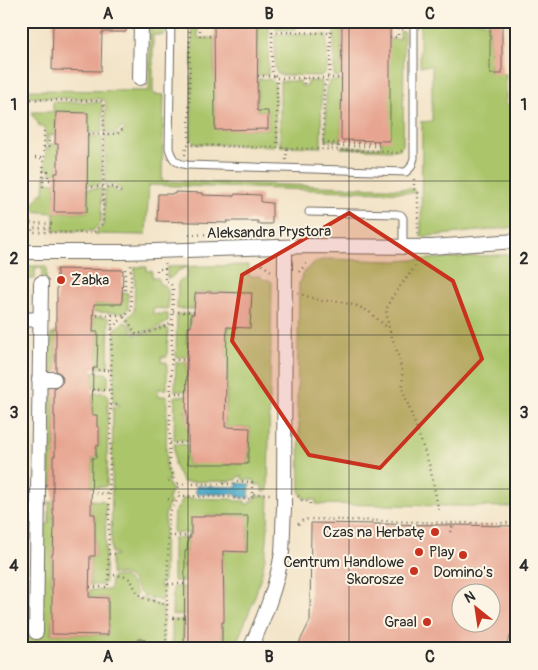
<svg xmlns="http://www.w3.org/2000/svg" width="538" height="670" font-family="Pangolin,sans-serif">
<rect width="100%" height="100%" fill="#fcf5e5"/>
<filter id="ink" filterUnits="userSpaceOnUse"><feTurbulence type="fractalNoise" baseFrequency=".02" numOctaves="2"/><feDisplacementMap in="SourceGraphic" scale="10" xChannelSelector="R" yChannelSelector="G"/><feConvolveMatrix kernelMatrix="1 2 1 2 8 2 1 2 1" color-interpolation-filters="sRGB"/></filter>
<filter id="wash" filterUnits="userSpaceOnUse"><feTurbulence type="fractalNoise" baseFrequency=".0096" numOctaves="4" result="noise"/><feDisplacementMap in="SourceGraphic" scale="20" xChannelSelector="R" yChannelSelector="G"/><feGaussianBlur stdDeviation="1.12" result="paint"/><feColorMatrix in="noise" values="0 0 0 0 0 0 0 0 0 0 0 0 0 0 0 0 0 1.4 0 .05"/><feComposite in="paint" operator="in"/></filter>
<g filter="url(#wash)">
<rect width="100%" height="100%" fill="#f2e3c6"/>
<g fill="#aac56b" stroke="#6a784b">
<polygon points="150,21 164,21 164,35 153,35 153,94 164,95 162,181 413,189 416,193 149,185 146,234 143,235 94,234 104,224 105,189 106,188 113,188 119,193 121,191 116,185 106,185 105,184 105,136 119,135 125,129 123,127 116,133 107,133 105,131 106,103 103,99 21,97 21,90 149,91"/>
<polygon points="276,21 292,21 292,26 296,28 296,30 276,30"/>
<polygon points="420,21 476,21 490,24 490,73 506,74 506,105 517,105 517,227 421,237 422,124 420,122 432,121 432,66 420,66"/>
<path d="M193 26H198V38H214L215 129H268V111H257L258 79C264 79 273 77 275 85L276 144 274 146 197 144 194 143 191 140 192 28Z"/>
<polygon points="258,26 269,26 268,75 258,75"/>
<polygon points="334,26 342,26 341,76 334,77"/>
<polygon points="400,31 404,32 403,145 400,149 393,150 341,148 341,147 381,147 390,39 400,39"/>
<polygon points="275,34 327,35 327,68 325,73 320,76 282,75 277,73 275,68"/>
<polygon points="342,80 341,140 326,140 326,87 330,81"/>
<polygon points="280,81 300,81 301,86 307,86 307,81 322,81 321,147 280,146"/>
<path d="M53 102H100L103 105 102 131 101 133H88V113L56 112 55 135H48V145H46L45 127H39C38 119 32 118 32 112H53Z"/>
<polygon points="88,136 101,136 102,137 102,183 100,185 87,185"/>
<polygon points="50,144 55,144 58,146 58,171 55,173 50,173 50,169 45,169 46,148 50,148"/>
<polygon points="45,173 47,173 47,182 55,183 55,212 87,212 87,189 100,188 102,190 101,223 93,231 54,231 54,213 30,211 31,207 36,201 40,194 44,194"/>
<path d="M517 254V507L316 504V500L303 498 300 493 299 419 297 407 299 283C304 268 314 260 329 259L395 261Z"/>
<polygon points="249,265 249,276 260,276 264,280 269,280 272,282 268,490 266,492 262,492 262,485 255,485 254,480 243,480 242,476 237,477 237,480 233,480 232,481 183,482 174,465 174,444 188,445 188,464 224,462 225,464 248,464 248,453 249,453 250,428 225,427 228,364 228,357 226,356 227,327 250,327 250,316 251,316 252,293 207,292 206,293 195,293 194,309 177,309 178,283 180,280 187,277 187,267 178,271 171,278 167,278 167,267"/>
<polygon points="29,266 45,266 47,268 46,279 42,279 42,268 35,268 35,279 24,279 23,308 28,308 28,311 21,311 21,270"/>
<polygon points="135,267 147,267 147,271 152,271 152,278 158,278 159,284 165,285 168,291 168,309 153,308 153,314 168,314 168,322 153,330 137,333 135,332 128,320 128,317 134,311"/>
<polygon points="122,293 128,293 128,309 124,313 92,312 92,304 122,304"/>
<polygon points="177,314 191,314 188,342 185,342 188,343 188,357 176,357"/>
<polygon points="94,317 107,317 109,319 108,366 106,368 97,368 98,332 93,332"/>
<path d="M124 322C131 323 130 332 136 335L152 332 165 328 168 329 167 357H161V362H167V389H158V396H167L166 468 170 477 167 480 171 490 168 500 171 502 168 506 165 515 164 581 160 582V587H164L163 600 161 601 143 596C129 582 137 574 111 574V556L116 555 115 553H111L113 406 119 407V404L113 403 115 329Z"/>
<polygon points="55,332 56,332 56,371 55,373 50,372 51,334 55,334"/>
<polygon points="176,362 187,362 187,391 175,391"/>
<polygon points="93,372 106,373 108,375 108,386 106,388 93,388"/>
<polygon points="50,385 54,386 54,416 55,416 53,487 49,487"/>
<polygon points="93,393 106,393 108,395 107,485 104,487 91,487 92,458 96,458 96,446 99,446 99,428 97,427 92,415"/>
<polygon points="175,396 188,396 187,411 184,411 187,412 188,440 174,440"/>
<path d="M255 496H266L269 498C268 525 268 553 260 579 254 603 243 626 234 649H221V644H222L224 588V581H223V551H247L248 526H247V517L248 516H204L191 533H173L174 513 181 503 183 498 232 499 235 501H245V504H250V501H254Z"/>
<polygon points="91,500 104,501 106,503 105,583 103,585 90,585 90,556 95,556 95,515 91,514"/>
<path d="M49 502H53L54 527H55L53 554 52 555V584L55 585 51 634 108 635V598L90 597V590H110L111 579 112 577C127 574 131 582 137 594L134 597 137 600 141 598 163 607V643L160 649H53L46 647H21V637H41L44 526 49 523Z"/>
<polygon points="173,538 188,538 187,551 185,551 185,566 181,566 185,567 185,581 173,581"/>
<polygon points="173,587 184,587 184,615 172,615"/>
<rect x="172" y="620" width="12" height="29"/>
</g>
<polygon fill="#46a6c5" stroke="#386878" points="237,483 250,484 249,498 237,497 236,494 196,494 196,486 237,487"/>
<g id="blocks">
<g fill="#e7a591" fill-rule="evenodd">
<polygon points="53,21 127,21 126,32 102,32 101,71 52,70"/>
<polygon points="214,21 258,21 257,111 268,111 268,129 215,130"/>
<polygon points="342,21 390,21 390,141 341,140"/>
<rect x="490" y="21" width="12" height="53"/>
<polygon points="56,112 88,113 87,212 54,212 55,173 58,173 58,144 55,144"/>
<polygon points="175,192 203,193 203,195 234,196 235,194 261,195 261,202 272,203 272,224 258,224 258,221 227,221 227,223 157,221 158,194 175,194"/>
<polygon points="57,269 123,270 122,304 94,304 93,332 98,332 97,368 93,368 92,415 97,415 97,427 99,427 99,446 96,446 96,458 92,458 91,514 95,514 95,556 90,556 89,597 108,598 108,635 52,634 52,554 53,554 54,527 54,515 53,515 53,456 55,456 55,416 54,416 54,388 59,386 62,383 63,379 61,374 56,371 56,302 57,302"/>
<polygon points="207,292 252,293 250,328 227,327 225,427 250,428 249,453 248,453 248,464 188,464 188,426 187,426 187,412 186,412 188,327 191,327 191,314 194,314 195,293 206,293"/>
<polygon points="203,516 248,516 247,552 223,551 224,611 224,622 222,622 222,644 221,644 221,649 184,649 185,551 187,551 188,538 191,538 191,517 203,517"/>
<path d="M311 523 517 526V623L504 649H296L310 621ZM460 592H490V622H460Z"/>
</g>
</g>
</g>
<g filter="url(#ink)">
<use href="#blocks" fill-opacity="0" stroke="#716b61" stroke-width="1"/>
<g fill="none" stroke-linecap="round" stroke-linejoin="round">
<g stroke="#716b61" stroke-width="9">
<g id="service">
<path d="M171 21 169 148C172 160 177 164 188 165L406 172 411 167 414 158V21"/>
<polyline points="309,212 397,214 401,215 403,218 403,247"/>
</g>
</g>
<g stroke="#716b61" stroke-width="16">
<g id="minor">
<polyline points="140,78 141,21"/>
<polyline points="21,252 124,252 308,246 431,247 517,241"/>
<polyline points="21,320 40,319"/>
<polyline points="39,379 54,379"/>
<polyline points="36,632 41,283"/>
<path d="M250 649C264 618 277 586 282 552 283 538 283 523 284 509L285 247"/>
</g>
</g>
<g stroke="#716b61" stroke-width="2.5" stroke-dasharray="1 4" stroke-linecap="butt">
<polyline points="190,21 189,139 191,145 381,151 397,153 403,150"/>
<polyline points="272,21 272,70 273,73 277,78"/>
<polyline points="331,21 330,72 324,87 323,146 339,146"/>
<polyline points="190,25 200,25 200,36 214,36"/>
<polyline points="272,32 331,33"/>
<polyline points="390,37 398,37 398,29 403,29"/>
<polyline points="258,76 275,76"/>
<polyline points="304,78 304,86"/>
<polyline points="21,99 55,100 101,101 104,104 103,223 93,233 32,232 32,228 51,228 51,224 29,223 29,232 21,231"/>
<polyline points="88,134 117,134 124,128"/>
<polyline points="323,143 379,143 380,146 339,146 339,150"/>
<polyline points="44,147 49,147 49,137 51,137"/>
<polyline points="277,148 277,78 342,78"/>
<polyline points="185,155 186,148 190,143"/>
<polyline points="35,158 44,158"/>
<polyline points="286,160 287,149"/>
<polyline points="43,171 48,171 48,180 50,180"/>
<polyline points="414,179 414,189 418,193 418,234"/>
<polyline points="43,187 44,131"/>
<polyline points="87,187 115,187 121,192"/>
<polyline points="184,235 216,234"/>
<polyline points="417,261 415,267 392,297 386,310 389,329 396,348 402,370 403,390 430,467 439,512"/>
<path d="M165 263V281C169 282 172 284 173 289L169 466C172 478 184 486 177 500 175 505 171 509 169 514L166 649"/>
<polyline points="257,263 261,264 271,271"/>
<polyline points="157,271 157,269 165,269"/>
<polyline points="299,272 309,261"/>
<polyline points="125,290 125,265"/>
<polyline points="298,293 321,301 338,301 357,306 368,311 388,328"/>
<polyline points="173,312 195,312"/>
<polyline points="92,315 112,315"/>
<polyline points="124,317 130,324 136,334 153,331 172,323"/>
<polyline points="112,328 125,316"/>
<polyline points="172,360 190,360"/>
<polyline points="93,370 111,370"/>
<polyline points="93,390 111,390"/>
<polyline points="171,393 190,393"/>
<polyline points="111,405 119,405"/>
<polyline points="170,443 189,443"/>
<polyline points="168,481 174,477"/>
<polyline points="178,484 233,484 237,481 252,482 252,494"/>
<polyline points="91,493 109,494"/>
<polyline points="179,496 232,497 236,499 252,499 252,494 271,494"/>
<polyline points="298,496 302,500 310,502 310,504"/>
<polyline points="168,499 176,502"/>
<polyline points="298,524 303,520 310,519 454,523 517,523"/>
<polyline points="450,532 454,523"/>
<polyline points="169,536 192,536"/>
<polyline points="109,554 116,554"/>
<path d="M109 575C142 575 126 587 145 599L168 605"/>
<polyline points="168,584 187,584"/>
<polyline points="90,587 108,587 112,315 126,315 131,310 131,298 130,293 131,286 131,264"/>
<polyline points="168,618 186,618"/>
<polyline points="508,649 517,631"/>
</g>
<use href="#service" stroke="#fff" stroke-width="7"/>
<use href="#minor" stroke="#fff" stroke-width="14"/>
</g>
<circle fill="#99977b" cx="141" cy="643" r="5.5"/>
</g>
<path fill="#c8321e" fill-opacity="0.2" stroke="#c8321e" stroke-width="4" stroke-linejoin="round" d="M349 213 453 281 482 359 380 468 309 455 232 341 242 275Z"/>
<path fill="none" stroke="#2b2b2b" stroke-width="1" stroke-opacity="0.55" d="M188 21V649M349 21V649M21 181H517M21 335H517M21 489H517"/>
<g fill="#c8321e" stroke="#fcf5e5" stroke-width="2">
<circle cx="61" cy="280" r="5"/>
<circle cx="435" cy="532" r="5"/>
<circle cx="419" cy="552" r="5"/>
<circle cx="463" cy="555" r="5"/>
<circle cx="414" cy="571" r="5"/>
<circle cx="427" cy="622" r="5"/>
</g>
<g text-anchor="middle" stroke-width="4" stroke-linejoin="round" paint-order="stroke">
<g font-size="15" fill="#2b2b2b" stroke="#fcf5e5">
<text transform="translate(269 232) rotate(-1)" y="5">Aleksandra Prystora</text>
</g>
<g font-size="15" fill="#2b2b2b" stroke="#fcf5e5" text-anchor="end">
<text x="71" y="285" text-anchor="start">Żabka</text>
<text x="425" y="537">Czas na Herbatę</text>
<text x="429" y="557" text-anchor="start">Play</text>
<text x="404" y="567">Centrum Handlowe<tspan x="404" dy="17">Skorosze</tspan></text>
<text x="463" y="577" text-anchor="middle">Domino's</text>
<text x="417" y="627">Graal</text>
</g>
</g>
<rect width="538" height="670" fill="none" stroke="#fcf5e5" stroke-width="55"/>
<g transform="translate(476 608) rotate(330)"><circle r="24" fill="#fcf5e5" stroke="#a8a49b"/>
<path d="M0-4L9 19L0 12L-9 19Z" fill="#c8321e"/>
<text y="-8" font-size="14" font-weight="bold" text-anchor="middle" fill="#2b2b2b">N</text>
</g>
<rect x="28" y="28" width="482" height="614" fill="none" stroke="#2b2b2b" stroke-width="2"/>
<g font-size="16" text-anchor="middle" font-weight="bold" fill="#2b2b2b">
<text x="108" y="19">A</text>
<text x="269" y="19">B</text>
<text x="430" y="19">C</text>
<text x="14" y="110">1</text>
<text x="524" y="110">1</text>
<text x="14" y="264">2</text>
<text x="524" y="264">2</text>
<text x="14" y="418">3</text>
<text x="524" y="418">3</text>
<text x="14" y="571">4</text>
<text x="524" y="571">4</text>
<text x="108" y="662">A</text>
<text x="269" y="662">B</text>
<text x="430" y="662">C</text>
</g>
</svg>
